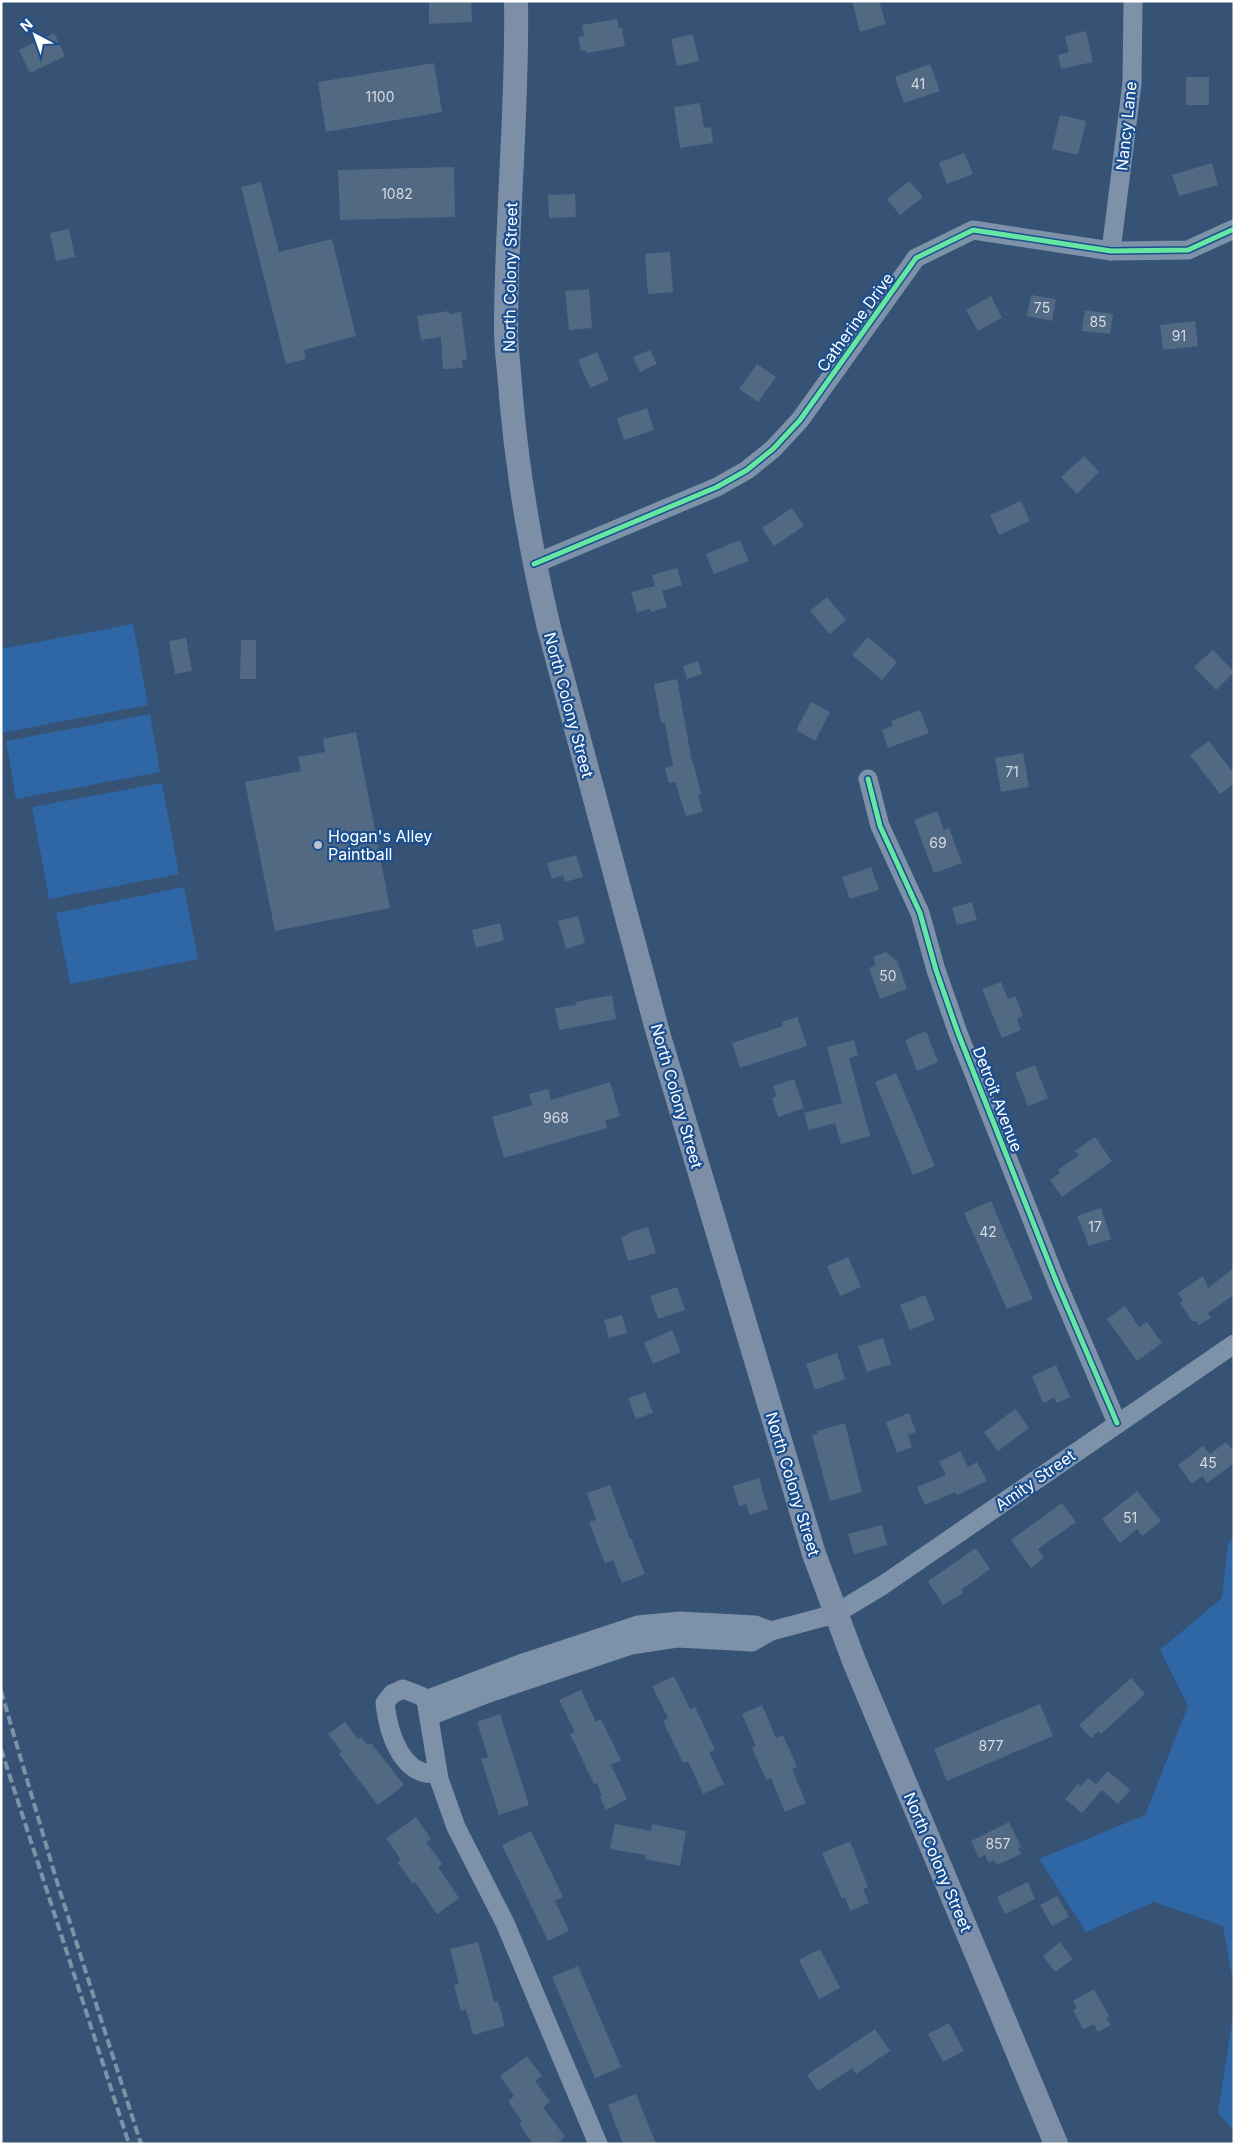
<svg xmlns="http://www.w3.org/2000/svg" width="1235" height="2145" font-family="Inter,sans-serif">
<rect width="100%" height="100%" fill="#365274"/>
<g fill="#2f66a5">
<polygon points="133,624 148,705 1,733 1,649"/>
<polygon points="150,714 160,772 16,799 6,741"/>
<polygon points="162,783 179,874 49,899 32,807"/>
<polygon points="184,887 198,959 70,984 56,913"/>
<polygon points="1234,1537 1234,1987 1223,1926 1154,1902 1086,1932 1039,1859 1145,1815 1188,1706 1160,1650 1222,1598 1228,1544"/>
<polygon points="1234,2009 1234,2131 1218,2113"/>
</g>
<g fill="#526984">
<polygon points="429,1 471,1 472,22 429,24"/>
<polygon points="852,1 879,1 886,24 860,32"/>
<polygon points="617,19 619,28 622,28 625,46 587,53 585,50 581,51 578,37 584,36 582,25"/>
<polygon points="1086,31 1093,62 1061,69 1058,55 1069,52 1065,36"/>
<polygon points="54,33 65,56 30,73 19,50"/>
<polygon points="693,34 699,61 677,66 671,39"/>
<polygon points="434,63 442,112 326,132 318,82"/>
<polygon points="930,64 940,91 904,103 895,77"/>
<rect x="1186" y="77" width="23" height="28"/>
<polygon points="700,103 704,128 711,127 713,143 680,148 674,107"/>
<polygon points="1060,115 1086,121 1078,155 1052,149"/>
<polygon points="964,153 973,174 947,184 939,163"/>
<polygon points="1212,163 1218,185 1179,196 1172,175"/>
<polygon points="454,167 455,217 340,220 338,170"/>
<polygon points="909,181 923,197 900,215 887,199"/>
<polygon points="261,182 279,252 332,239 356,336 304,350 306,359 286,364 241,187"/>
<polygon points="575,194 576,217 549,218 548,195"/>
<polygon points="69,229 75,257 56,261 50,233"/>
<polygon points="670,252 673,292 648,294 645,254"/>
<polygon points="589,289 592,328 569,330 565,291"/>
<polygon points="1031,295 1056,299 1052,321 1027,316"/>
<polygon points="991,296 1002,318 978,331 966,310"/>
<polygon points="1085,310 1113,314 1110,334 1082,331"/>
<polygon points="449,311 449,314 461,312 467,360 462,360 463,368 443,369 441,337 421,340 417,316"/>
<polygon points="1195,321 1198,346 1163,350 1160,325"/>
<polygon points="650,350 657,364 640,372 633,357"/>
<polygon points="597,352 609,380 590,388 578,360"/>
<polygon points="757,364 776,377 758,402 739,389"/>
<polygon points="647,408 654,430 624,440 617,418"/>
<polygon points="1084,456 1099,472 1077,494 1061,477"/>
<polygon points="1021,501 1030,521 999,535 990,515"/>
<polygon points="792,508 804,526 774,546 762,528"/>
<polygon points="740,540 749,561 714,574 706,554"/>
<polygon points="677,568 682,585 662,591 667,607 651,612 650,609 637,612 631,592 655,586 652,575"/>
<polygon points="827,597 846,620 830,634 810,611"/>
<polygon points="868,637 897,662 882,680 852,655"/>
<polygon points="186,638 192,671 175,674 169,641"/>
<polygon points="241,640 256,640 256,679 240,679"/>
<polygon points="1213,650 1234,672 1216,690 1194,667"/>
<polygon points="698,661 702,674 687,679 683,666"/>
<polygon points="677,679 692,762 693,761 701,794 698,795 703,812 686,816 675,782 669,783 665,768 673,766 665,723 661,723 654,684"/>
<polygon points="811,702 830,712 815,741 796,730"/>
<polygon points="920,710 929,733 888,748 882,730 893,726 891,721"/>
<polygon points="356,732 390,908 275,931 245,782 301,771 298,757 325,752 323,739"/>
<polygon points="1209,741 1234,774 1234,784 1220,794 1190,755"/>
<polygon points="1023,753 1029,787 1001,792 995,758"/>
<polygon points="937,811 944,830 949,828 962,863 934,873 914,820"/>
<polygon points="576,855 583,877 565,882 563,875 552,879 547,863"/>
<polygon points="871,867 879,890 850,899 842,877"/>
<polygon points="972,902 977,920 957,925 952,908"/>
<polygon points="578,916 585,943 566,949 558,921"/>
<polygon points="500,923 504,940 476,948 472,930"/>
<polygon points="886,952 897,961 907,989 880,999 869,968 876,965 873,957"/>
<polygon points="1001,982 1008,999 1015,996 1023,1015 1017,1019 1021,1030 1002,1038 982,989"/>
<polygon points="612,995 616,1019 559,1030 555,1008 576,1005 576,1002"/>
<polygon points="797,1017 807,1046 740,1068 732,1043 783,1026 782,1022"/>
<polygon points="926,1031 938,1062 917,1071 905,1040"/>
<polygon points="854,1040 858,1055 849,1058 870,1136 841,1144 835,1123 809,1130 804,1113 842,1103 827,1047"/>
<polygon points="1035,1065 1048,1098 1028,1106 1015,1073"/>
<polygon points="896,1073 935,1166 913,1175 875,1082"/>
<polygon points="794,1079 804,1108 778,1117 772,1098 777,1096 773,1086"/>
<polygon points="610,1082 620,1116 605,1121 607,1128 504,1158 492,1117 532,1105 529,1094 548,1089 551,1100"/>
<polygon points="1095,1137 1112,1161 1062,1197 1050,1180 1060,1173 1058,1170 1079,1155 1075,1151"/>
<polygon points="991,1201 1006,1237 1004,1239 1007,1238 1033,1299 1007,1309 964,1213"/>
<polygon points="1101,1208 1111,1239 1089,1246 1077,1216"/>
<polygon points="648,1227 656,1253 628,1261 621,1237 627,1235 628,1233"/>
<polygon points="848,1257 861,1287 840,1296 827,1266"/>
<polygon points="1234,1268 1234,1295 1208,1313 1211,1318 1199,1325 1196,1321 1192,1321 1180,1303 1183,1301 1178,1293 1203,1276 1208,1288"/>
<polygon points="677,1287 685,1310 658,1319 650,1296"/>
<polygon points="925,1295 935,1320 910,1330 900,1305"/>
<polygon points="1125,1306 1139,1327 1147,1322 1162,1343 1137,1361 1107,1319"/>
<polygon points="622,1315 627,1333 609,1338 604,1320"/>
<polygon points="672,1330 681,1352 653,1364 644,1343"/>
<polygon points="883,1338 891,1364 867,1372 858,1346"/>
<polygon points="837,1353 845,1379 815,1390 806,1364"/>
<polygon points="1056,1365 1070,1397 1057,1403 1054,1398 1043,1403 1032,1376"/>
<polygon points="645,1392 653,1413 636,1419 628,1398"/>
<polygon points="1015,1409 1029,1428 998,1451 984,1432"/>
<polygon points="909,1413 916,1432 908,1435 912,1447 897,1453 886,1422"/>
<polygon points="845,1423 862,1492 830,1501 812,1435 818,1434 817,1431"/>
<polygon points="1226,1442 1234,1452 1234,1463 1207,1483 1202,1476 1192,1484 1178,1465 1203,1446 1210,1454"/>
<polygon points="960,1451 968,1467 977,1462 987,1481 957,1495 956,1492 925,1505 917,1487 946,1475 939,1462"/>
<polygon points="759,1478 768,1509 750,1515 746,1504 739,1506 733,1486"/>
<polygon points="610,1485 630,1539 631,1538 645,1574 622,1583 613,1560 605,1563 589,1522 596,1520 587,1493"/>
<polygon points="1137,1491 1161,1521 1142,1536 1137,1529 1120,1543 1102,1519"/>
<polygon points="1062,1503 1076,1522 1038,1549 1044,1558 1031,1568 1011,1540"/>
<polygon points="882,1525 887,1545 854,1554 848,1534"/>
<polygon points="976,1548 990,1569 961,1590 963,1593 943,1605 928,1581"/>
<polygon points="674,1676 690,1709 695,1707 715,1750 709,1752 724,1784 703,1794 688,1761 683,1763 663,1721 668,1718 652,1686"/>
<polygon points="1131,1678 1145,1694 1101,1734 1098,1731 1091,1738 1079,1725"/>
<polygon points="581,1690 596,1722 601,1719 621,1760 611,1765 627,1799 606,1810 600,1797 602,1796 597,1783 594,1784 570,1734 575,1732 559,1700"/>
<polygon points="1040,1704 1053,1736 947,1781 934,1749"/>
<polygon points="762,1705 776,1738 783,1735 797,1767 792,1769 806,1803 785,1812 771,1778 766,1780 752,1748 756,1746 742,1714"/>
<polygon points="500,1714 529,1805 499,1815 481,1759 488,1757 477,1722"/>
<polygon points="345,1722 358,1739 361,1737 367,1745 371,1743 404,1785 378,1805 339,1754 342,1752 328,1734"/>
<polygon points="1108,1771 1130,1790 1118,1804 1102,1790 1082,1813 1065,1799 1078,1784 1081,1786 1088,1778 1096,1784"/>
<polygon points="416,1817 431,1839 426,1842 442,1864 438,1867 459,1898 437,1914 415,1882 413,1884 397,1862 401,1860 386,1838"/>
<polygon points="1009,1822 1021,1847 1018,1848 1021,1854 997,1865 994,1860 989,1863 985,1855 979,1858 971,1841"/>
<polygon points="615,1824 651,1831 652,1824 686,1831 680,1866 645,1859 646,1855 610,1849"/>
<polygon points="531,1831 563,1897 555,1901 569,1931 548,1941 502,1845"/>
<polygon points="850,1841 868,1887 863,1889 869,1903 850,1911 845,1897 842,1899 822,1853"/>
<polygon points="1028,1882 1035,1899 1005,1914 997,1897"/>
<polygon points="1057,1896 1069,1917 1052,1926 1040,1905"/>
<polygon points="478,1942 494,2002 498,2001 505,2026 473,2035 466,2009 461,2011 454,1985 459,1984 450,1949"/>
<polygon points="1060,1942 1073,1959 1055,1972 1043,1956"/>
<polygon points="820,1949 840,1988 819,1999 799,1960"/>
<polygon points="578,1966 621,2067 595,2078 552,1977"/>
<polygon points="1094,1989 1109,2016 1106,2018 1111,2025 1098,2032 1094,2024 1083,2029 1073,2010 1077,2008 1073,2001"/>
<polygon points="949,2023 964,2051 943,2062 928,2034"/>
<polygon points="875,2029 890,2051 856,2074 852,2068 818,2091 807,2075"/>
<polygon points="527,2056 542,2076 535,2081 550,2102 543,2107 565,2137 556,2144 533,2144 519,2124 522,2121 508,2101 514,2096 500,2076"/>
<polygon points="636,2094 656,2144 623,2144 608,2105"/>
</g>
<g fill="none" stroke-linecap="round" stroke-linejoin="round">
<g stroke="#7d92a8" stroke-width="19">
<polyline points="1111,251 1132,83 1133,1"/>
<polyline points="534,564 717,487 747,470 773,449 800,420 916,258 973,230 1111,251 1188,250 1234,229"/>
<polyline points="868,779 880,826 920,913 936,970 958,1033 1057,1283 1117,1423"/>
<polyline points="771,1631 835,1614 883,1585 1234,1344"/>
<polyline points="426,1700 523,1663 638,1625 680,1621 755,1625 771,1631 752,1642 677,1638 631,1645 489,1693 430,1716"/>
<path d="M438 1773C402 1779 388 1732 385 1703L392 1694 403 1689 421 1696 426 1700 439 1779 456 1827 505 1923 598 2144"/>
</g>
<path stroke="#7d8ea7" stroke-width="24" d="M516 1C518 111 506 220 506 330 506 352 510 375 511 397 518 476 531 552 549 628L658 1033 814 1554 854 1661 1056 2144"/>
<g stroke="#7e92a7" stroke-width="4" stroke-dasharray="9 4" stroke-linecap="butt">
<polyline points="1,1691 57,1882 141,2144"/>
<polyline points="1,1749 129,2144"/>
</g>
<g stroke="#1b4f8f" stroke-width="8">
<g id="cycleway">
<polyline points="534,564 717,487 747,470 773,449 800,420 916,258 973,230 1111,251 1188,250 1234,229"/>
<polyline points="868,779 880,826 920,913 936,970 958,1033 1057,1283 1117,1423"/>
</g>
</g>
<use href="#cycleway" stroke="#66e7a1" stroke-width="5"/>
</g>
<circle fill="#b9c2ce" stroke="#1b4f8f" stroke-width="2" cx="318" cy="845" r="5"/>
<g text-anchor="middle" stroke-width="4.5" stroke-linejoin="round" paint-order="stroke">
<g font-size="14" fill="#d4dae0">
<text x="918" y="89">41</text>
<text x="380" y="102">1100</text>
<text x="397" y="199">1082</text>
<text x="1042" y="313">75</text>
<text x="1098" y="327">85</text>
<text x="1179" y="341">91</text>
<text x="1012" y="777">71</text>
<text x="938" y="848">69</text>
<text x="888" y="981">50</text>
<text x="556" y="1123">968</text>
<text x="1095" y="1232">17</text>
<text x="988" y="1237">42</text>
<text x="1208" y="1468">45</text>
<text x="1130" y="1523">51</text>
<text x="991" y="1751">877</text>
<text x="998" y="1849">857</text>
</g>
<g font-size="16" fill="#fff" stroke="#1b4f8f">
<text transform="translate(1126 126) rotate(-84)" y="6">Nancy Lane</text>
<text transform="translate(510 277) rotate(-89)" y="6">North Colony Street</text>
<text transform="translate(855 322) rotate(-54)" y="6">Catherine Drive</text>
<text transform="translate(569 705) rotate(75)" y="6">North Colony Street</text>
<text transform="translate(677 1096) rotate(74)" y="6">North Colony Street</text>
<text transform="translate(998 1099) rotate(69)" y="6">Detroit Avenue</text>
<text transform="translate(1035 1480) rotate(-35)" y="6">Amity Street</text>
<text transform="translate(793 1484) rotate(73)" y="6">North Colony Street</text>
<text transform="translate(938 1862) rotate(67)" y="6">North Colony Street</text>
</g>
<g font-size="16" fill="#fff" stroke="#1b4f8f" text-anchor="start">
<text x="328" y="842">Hogan's Alley<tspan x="328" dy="18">Paintball</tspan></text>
</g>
</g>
<rect width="1235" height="2145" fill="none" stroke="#ffffff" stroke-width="5"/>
<g transform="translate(35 35) rotate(319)" stroke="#1b4f8f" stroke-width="4" paint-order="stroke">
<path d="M0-4L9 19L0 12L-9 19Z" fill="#ffffff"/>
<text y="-8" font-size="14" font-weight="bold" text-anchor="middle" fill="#ffffff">N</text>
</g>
</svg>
